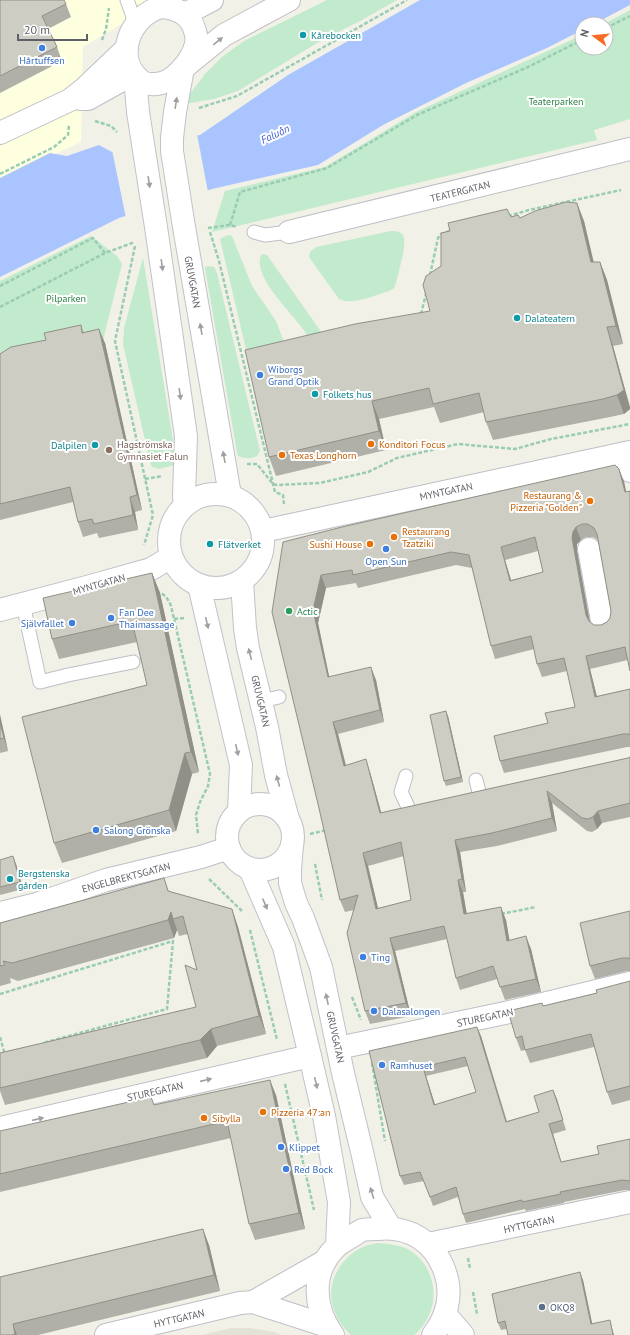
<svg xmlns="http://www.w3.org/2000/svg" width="630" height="1335" font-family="'PT Sans',sans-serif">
<rect width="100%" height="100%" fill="#f1f1e7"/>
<polygon fill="#feffde" points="0,0 162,0 83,47 81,142 0,180"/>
<polygon fill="#e2e2d5" points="231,1328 250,1328 275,1332 281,1335 202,1335"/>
<g fill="#c2eacc">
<polygon points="327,0 397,0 362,20 322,40 238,91 214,99 184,104 185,100 206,73 222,57 244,41"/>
<polygon points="630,10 630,119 594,130 597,140 212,232 225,191 325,167 416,112 582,35 582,48 606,48 606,24 604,24"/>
<path d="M391 231C396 231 400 231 403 235 408 242 398 273 396 283L394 288 389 291C375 295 353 306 339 299L309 257 310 252 316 247Z"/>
<polygon points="228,235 232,236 252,286 276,321 288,353 249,362 220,239"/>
<polygon points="91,236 117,256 122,264 102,344 0,372 0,281"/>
<path d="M262 254 267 255 329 343 311 347C310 343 309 338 307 335 297 317 249 276 262 254Z"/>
<polygon points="143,258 174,446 174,465 159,469 152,467 150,462 123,344 124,328"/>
<path d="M207 266 214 267 217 273 260 451 257 456C251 459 245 459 238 456L237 452 205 268Z"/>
<path d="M378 1243C390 1244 401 1245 411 1251 440 1271 441 1313 414 1335H351C343 1327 336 1319 333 1307 326 1284 340 1258 361 1248 366 1245 373 1244 378 1243Z"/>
</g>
<polygon fill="#a9c4ff" points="420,0 630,0 630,5 594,24 582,24 582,30 547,48 466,83 383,125 318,165 212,189 119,218 0,277 0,178 50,153 67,156 99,145 112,152 200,135 288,75"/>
<polygon fill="#f1f1e7" points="197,134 208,192 126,218 112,150"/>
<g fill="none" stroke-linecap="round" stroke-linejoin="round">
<g stroke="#bebfc6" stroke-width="15">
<g id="service">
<polyline points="127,0 136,25"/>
<polyline points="254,232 265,235 289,232"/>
<polyline points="23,604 40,682 68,675 133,662"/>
<polyline points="262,701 279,697"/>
<polyline points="406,776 401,792 408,807"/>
<polyline points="476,780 479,792"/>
</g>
</g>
<g stroke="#bebfc6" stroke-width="24">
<g id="minor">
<polyline points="81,99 88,99 133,74"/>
<polyline points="0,133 70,100 84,89 127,48"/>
<polyline points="289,232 630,149"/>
<polyline points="626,453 630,471"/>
<polyline points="589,549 603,626"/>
<polyline points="0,610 87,587 151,569 171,557"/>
<polyline points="338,1048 505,1013 630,983"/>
<polyline points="0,1128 310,1056"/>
<polyline points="428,1244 630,1202"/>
<polyline points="253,1302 325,1261"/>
<polyline points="445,1314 463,1335"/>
<polyline points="106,1335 240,1303 253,1302 327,1326"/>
</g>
</g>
<g stroke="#bebfc6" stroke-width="24">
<g id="tertiary">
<polyline points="185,14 212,0"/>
<polyline points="187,65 224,35 289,0"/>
<polyline points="263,531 630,452"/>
<polyline points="0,913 37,904 106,880 201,857 229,848"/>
</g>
</g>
<g stroke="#c1c2ca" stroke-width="24">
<g id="secondary">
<path d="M161 7C176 8 189 13 194 28 196 33 197 39 196 44 192 61 172 86 152 84 148 84 145 84 141 81 113 59 129 16 161 7Z"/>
<polyline points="183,68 175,112 172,138 172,151 183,221 230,495"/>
<polyline points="135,76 138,112 156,227 186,436 184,496 185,505"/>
<circle cx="216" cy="541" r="47"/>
<polyline points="242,581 245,628 248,648 267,727 276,775 288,819"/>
<polyline points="199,585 241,765 239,811"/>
<circle cx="260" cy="837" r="33"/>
<polyline points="292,845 290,869 290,883 296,903 303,918 321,967 343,1073 363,1156 372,1197 390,1227"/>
<polyline points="250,869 284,947 310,1056 324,1116 339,1202 337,1245"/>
<path d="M333 1335C313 1308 311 1271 336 1247 340 1243 345 1241 349 1238 353 1236 358 1232 362 1230 367 1229 373 1229 377 1229 409 1225 435 1242 445 1272 453 1294 447 1317 433 1335"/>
</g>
</g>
<g stroke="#9accb5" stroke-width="2.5" stroke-dasharray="4 2" stroke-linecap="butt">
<polyline points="606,28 630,16"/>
<polyline points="102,40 106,29 109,8"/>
<polyline points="199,108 237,96 407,0"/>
<polyline points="95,121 111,126 117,132"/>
<polyline points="0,174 54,147 68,135 69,125"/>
<polyline points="508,216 529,210 621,190"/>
<polyline points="230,225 240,192 327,168 417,115 528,67 582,40"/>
<polyline points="208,228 230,225 237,227"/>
<polyline points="210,232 219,261 275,492 283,495 284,504"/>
<polyline points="135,246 115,341 153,515 144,545"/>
<polyline points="430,275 438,238 441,234 452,230"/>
<polyline points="0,286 93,238 105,253"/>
<polyline points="0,307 105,253 135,242"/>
<polyline points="421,314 426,294"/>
<polyline points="247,464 257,464 273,484 277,485 320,483 368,472 397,458 458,444 515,449 551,439 630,424"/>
<polyline points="145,479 162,476"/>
<polyline points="261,570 270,554 272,553"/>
<path d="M156 592C165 593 168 599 171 606L210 774 208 786 200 802 196 815 198 834"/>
<polyline points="174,619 184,618"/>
<polyline points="310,834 327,830"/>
<polyline points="315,864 322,900"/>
<polyline points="209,879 242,911"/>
<polyline points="501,914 536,907"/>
<polyline points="250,930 277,1040"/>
<polyline points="0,994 173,941 167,1009 43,1043"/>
<polyline points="352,997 361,1020"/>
<polyline points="0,1037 5,1055"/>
<polyline points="372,1063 385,1141"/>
<polyline points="285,1084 314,1210"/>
<polyline points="468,1258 470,1269"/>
<polyline points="473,1292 477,1314"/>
</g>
<use href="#service" stroke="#fff" stroke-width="13"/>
<use href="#minor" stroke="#fff" stroke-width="22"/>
<use href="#tertiary" stroke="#fff" stroke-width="22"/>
<use href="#secondary" stroke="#fff" stroke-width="22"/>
</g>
<g fill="#b0b0a8" fill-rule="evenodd">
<polygon points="0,0 66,4 71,17 48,29 57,47 62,61 0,93"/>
<polygon points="511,217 584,221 593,262 600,262 607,280 623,344 613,346 630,409 624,414 610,417 493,440 486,422 484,412 440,423 434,407 379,419 386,450 276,476 269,457 430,311 450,231"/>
<polygon points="81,325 84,333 105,343 142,510 135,512 138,530 99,538 97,533 83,537 78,522 73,502 0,520 0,354 46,340"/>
<path d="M624 481 628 660 590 669 597 696 630 689V747H627L504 773 500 761 548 723 575 707 567 671 542 677 537 664 534 649 495 659 491 646 472 568 456 565 358 588 356 583 326 588 318 623 329 677 376 680 384 722 338 734 346 765 370 772 381 813 628 758 630 757V817L602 823 597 829 592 832 587 831 552 803 557 831 497 846 460 852 466 892H463L466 913 506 920 509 940 531 949 541 992 505 1000 497 979 460 990 456 978 447 939 395 951 411 1016 370 1024 365 1011 354 910 345 912 340 900 283 542ZM586 537H593L598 540 611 611 610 618 607 622 601 625H594L589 622 577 551V544L581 540ZM538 551 543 572 511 580 505 560ZM404 856 411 900 378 908 368 866Z"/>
<polygon points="152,573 160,593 199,772 192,774 176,831 62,863 54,843 147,685 137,642 59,659 52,639"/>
<polygon points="0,715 8,751 0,753"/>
<polygon points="448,716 463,782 446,786 444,781"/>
<polygon points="0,860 16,864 23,889 0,895"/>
<polygon points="164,878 169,892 232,909 238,927 266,1034 217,1046 207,1058 5,1105 0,1091 0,1053 196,1007 197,970 188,934 179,936 177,930 174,938 18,981 10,978 11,983 0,986 0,923"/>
<polygon points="630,911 630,971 627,971 595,979 590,966"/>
<polygon points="630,981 630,1100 612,1105 607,1092 594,1047 530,1063 525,1050 521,1051 516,1038 543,1006 597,993"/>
<path d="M481 1036 507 1121 539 1112 553 1090 566 1130 553 1134 561 1162 599 1154 630 1139V1190H625L564 1202V1203L526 1211 525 1209 466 1223 463 1214 458 1197 433 1206 424 1181 404 1185 400 1176 369 1051ZM468 1066 476 1092 435 1105 426 1076Z"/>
<polygon points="276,1095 305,1229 255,1240 249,1224 231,1138 0,1192 0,1131 154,1105"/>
<polygon points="209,1245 220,1291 38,1335 0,1335 0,1277"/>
<polygon points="583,1280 592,1324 612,1328 507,1329 501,1330 498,1323"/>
</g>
<g fill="#909088">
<polygon points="577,203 584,221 598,280 591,262"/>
<polygon points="600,262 607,280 623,344 616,326"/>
<polygon points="607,327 613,346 630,407 630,409 624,414 617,395"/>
<polygon points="99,329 105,343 142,510 137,495"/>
<polygon points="372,401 379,419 386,450 379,431"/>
<polygon points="619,469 624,481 629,505 625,492"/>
<polygon points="130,497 135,512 138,530 133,515"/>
<polygon points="576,527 581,540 577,544 577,551 591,628 586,615 572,538 573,532"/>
<polygon points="501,547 505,560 515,593 510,581"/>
<polygon points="152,573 160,593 199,772 191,752"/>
<polygon points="321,575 326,588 318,623 332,690 328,677 313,610"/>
<polygon points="586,656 590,669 600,710 595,697"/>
<polygon points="371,667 376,680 384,722 380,710"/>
<polygon points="446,711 448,716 463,782 461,777"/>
<polygon points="0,715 8,751 4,738 0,723"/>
<polygon points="333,722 338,734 349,779 344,766"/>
<polygon points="185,753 192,774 176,831 169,810"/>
<polygon points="366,759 370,772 385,826 380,813"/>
<polygon points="547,791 552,803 557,831 552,818"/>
<polygon points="598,811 602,823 597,829 593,817"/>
<polygon points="455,840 460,852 466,892 462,879"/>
<polygon points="363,853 368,866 381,921 376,909"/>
<polygon points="13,856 16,864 23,889 20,882"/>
<polygon points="458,880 463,892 469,926 464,914"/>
<polygon points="501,907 506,920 512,954 507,941"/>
<polygon points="232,909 238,927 266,1034 259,1016"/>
<polygon points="171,912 177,930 174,938 168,920"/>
<polygon points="526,936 531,949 541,992 536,979"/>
<polygon points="390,938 395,951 411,1016 406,1003"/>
<polygon points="477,1027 481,1036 509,1131 506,1122"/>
<polygon points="211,1029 217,1046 207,1058 200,1040"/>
<polygon points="423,1067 426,1076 438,1114 434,1105"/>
<polygon points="270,1080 276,1095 305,1229 299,1213"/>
<polygon points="553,1090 557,1099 566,1130 563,1120"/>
<polygon points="549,1124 553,1134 564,1171 561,1162"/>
<polygon points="203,1229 209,1245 220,1291 214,1275"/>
<polygon points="580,1272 583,1280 594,1332 591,1324"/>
<polygon points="610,1320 612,1328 614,1335 613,1335"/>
<polygon points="13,1324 17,1335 15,1335"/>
</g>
<g fill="#cdcdc3" stroke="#909088" fill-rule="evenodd">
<polygon points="0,0 64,0 66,4 42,16 57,47 0,76"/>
<polygon points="566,202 577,203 591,262 600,262 616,326 607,327 624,390 617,395 603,399 486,422 479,393 433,404 429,388 372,401 379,431 269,457 245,350 355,324 430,311 423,285 426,276 441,266 441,233 450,231 448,223 507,209 511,217 518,215 520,218 535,211"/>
<polygon points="81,325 82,333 99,329 137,495 130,497 133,515 94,524 92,519 78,522 70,487 0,504 0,354 11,347 46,340 44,333"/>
<path d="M615 465 619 469 625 492 630 491V671L625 647 586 656 595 697 630 689V735L629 734H623L500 761 494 736 548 723 545 713 575 707 564 658 537 664 531 636 491 646 469 555 451 552 353 575 352 570 321 575 313 610 328 677 371 667 380 710 333 722 344 766 366 759 380 813 628 758 630 757V803L598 811 593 817 588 819 582 818 547 791 552 818 492 833 455 840 462 879 458 880 464 914 501 907 507 941 526 936 536 979 500 987 493 966 456 978 444 926 390 938 406 1003 365 1011 347 933 358 895 340 900 318 804 272 612 283 542 342 527ZM582 524H588L594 528 597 534 611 611 610 618 607 622 601 625H594L589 621 586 615 572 538 573 532 576 527ZM535 537 543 572 510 581 501 547ZM401 842 411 900 376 909 363 853Z"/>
<polygon points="152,573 191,752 185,753 169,810 54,843 22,717 147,685 132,621 52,639 43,598"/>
<polygon points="446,711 461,777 444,781 430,715"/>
<polygon points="0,723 4,738 0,739"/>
<polygon points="13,856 20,882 0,887 0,860"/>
<polygon points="164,878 168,891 232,909 259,1016 211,1029 200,1040 0,1088 0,1053 196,1007 185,965 197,970 183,916 173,919 171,912 168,920 12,963 3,961 5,965 0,966 0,923"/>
<polygon points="630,911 630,959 628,958 622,958 590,966 580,923"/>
<polygon points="630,981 630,1086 607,1092 591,1034 525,1050 522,1036 516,1038 508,1011 542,1003 543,1006 597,993 596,990"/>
<path d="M477 1027 506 1122 539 1112 534 1096 553 1090 563 1120 549 1124 561 1162 599 1154 597 1146 630 1139V1181L622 1180 560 1192 561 1194 522 1202V1200L463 1214 456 1187 430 1197 420 1172 400 1176 369 1051ZM465 1057 476 1092 434 1105 423 1067Z"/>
<polygon points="270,1080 299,1213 249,1224 227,1121 0,1174 0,1131 151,1097 154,1105"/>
<polygon points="203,1229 214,1275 13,1324 15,1334 12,1335 0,1335 0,1277"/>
<polygon points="580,1272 591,1324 610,1320 613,1335 508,1335 505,1321 498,1323 492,1294"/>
</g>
<defs><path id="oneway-solid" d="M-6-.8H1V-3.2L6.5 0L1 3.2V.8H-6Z"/></defs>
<g fill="#9ea0a4">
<use href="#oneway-solid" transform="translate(218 41) rotate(-39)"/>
<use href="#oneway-solid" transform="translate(176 103) rotate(-81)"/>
<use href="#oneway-solid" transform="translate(149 182) rotate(81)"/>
<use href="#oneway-solid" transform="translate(162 265) rotate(82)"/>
<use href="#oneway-solid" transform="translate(201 329) rotate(-100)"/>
<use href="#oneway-solid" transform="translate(180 394) rotate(82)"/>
<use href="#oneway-solid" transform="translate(224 457) rotate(-100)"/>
<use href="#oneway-solid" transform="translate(207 623) rotate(77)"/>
<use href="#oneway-solid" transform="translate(250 654) rotate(-104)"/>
<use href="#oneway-solid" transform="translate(237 750) rotate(77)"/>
<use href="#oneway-solid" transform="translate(278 781) rotate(-105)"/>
<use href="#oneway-solid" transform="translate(265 904) rotate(67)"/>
<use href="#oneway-solid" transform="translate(327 999) rotate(-102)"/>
<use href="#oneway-solid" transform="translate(206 1080) rotate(-13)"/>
<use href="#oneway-solid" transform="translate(316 1083) rotate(77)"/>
<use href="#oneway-solid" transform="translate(38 1119) rotate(-13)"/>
<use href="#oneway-solid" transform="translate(372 1193) rotate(-107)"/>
</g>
<g fill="#0f9aa8" stroke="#fff" stroke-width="1.5">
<circle cx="303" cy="35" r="4"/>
<circle cx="517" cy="318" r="4"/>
<circle cx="315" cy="394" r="4"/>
<circle cx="95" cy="445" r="4"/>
<circle cx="210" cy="544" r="4"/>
<circle cx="10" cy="879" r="4"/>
</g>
<g fill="#3f7fe0" stroke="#fff" stroke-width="1.5">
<circle cx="42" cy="48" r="4"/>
<circle cx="260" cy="375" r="4"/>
<circle cx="386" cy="549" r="4"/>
<circle cx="111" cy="618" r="4"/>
<circle cx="72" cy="623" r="4"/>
<circle cx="96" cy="830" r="4"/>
<circle cx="363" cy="957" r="4"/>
<circle cx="374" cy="1011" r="4"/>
<circle cx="382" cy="1065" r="4"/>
<circle cx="281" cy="1147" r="4"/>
<circle cx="286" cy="1169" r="4"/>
</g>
<g fill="#e8710a" stroke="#fff" stroke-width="1.5">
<circle cx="371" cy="444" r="4"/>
<circle cx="282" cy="455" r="4"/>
<circle cx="590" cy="501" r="4"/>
<circle cx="394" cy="537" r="4"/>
<circle cx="370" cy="544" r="4"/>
<circle cx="263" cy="1112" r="4"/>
<circle cx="204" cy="1118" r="4"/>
</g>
<circle fill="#8d6e63" stroke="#fff" stroke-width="1.5" cx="109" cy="450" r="4"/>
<circle fill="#2e9e5b" stroke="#fff" stroke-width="1.5" cx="289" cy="611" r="4"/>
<circle fill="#5c6f8a" stroke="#fff" stroke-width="1.5" cx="542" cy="1307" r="4"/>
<g text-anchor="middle" stroke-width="4" stroke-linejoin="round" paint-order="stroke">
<g font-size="10" fill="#0d838f" stroke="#fff" text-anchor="start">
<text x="311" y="39">Kårebocken</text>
<text x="525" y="322">Dalateatern</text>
<text x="323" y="398">Folkets hus</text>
<text x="87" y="449" text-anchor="end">Dalpilen</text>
<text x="218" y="548">Flätverket</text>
<text x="18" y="877">Bergstenska<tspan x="18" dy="12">gården</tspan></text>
</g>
<g font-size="10" fill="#366cbe" stroke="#fff" text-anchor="start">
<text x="42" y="64" text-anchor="middle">Hårtuffsen</text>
<text x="268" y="373">Wiborgs<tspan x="268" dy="12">Grand Optik</tspan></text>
<text x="386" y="565" text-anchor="middle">Open Sun</text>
<text x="119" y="616">Fan Dee<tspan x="119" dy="12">Thaimassage</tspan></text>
<text x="64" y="627" text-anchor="end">Självfallet</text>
<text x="104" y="834">Salong Grönska</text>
<text x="371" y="961">Ting</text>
<text x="382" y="1015">Dalasalongen</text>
<text x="390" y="1069">Ramhuset</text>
<text x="289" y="1151">Klippet</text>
<text x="294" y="1173">Red Bock</text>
</g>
<g font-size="10" fill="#2d8046" stroke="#fff">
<text x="556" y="105">Teaterparken</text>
<text x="66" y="302">Pilparken</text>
</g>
<g font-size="10" fill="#5e6068" stroke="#fff">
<text transform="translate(460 191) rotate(-14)" y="4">TEATERGATAN</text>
<text transform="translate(193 282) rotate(80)" y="4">GRUVGATAN</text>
<text transform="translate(446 491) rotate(-12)" y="4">MYNTGATAN</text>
<text transform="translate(99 584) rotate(-16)" y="4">MYNTGATAN</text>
<text transform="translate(261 701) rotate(77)" y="4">GRUVGATAN</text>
<text transform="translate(126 877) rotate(-15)" y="4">ENGELBREKTSGATAN</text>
<text transform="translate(485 1017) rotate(-12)" y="4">STUREGATAN</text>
<text transform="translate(336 1037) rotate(78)" y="4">GRUVGATAN</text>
<text transform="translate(155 1091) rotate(-13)" y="4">STUREGATAN</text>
<text transform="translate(529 1224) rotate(-12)" y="4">HYTTGATAN</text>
<text transform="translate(179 1318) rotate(-13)" y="4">HYTTGATAN</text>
</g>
<g font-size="10" fill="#785e54" stroke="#fff" text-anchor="start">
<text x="117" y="448">Hagströmska<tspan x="117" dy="12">Gymnasiet Falun</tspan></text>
</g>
<g font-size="10" fill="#c56008" stroke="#fff" text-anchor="start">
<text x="379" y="448">Konditori Focus</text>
<text x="290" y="459">Texas Longhorn</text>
<text x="582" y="499" text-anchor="end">Restaurang &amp;<tspan x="582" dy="12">Pizzeria "Golden"</tspan></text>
<text x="402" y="535">Restaurang<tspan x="402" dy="12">Tzatziki</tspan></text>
<text x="362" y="548" text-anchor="end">Sushi House</text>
<text x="271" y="1116">Pizzeria 47:an</text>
<text x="212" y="1122">Sibylla</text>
</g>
<g font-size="10" fill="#27864d" stroke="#fff" text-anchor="start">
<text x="297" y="615">Actic</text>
</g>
<g font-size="10" fill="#4e5e75" stroke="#fff" text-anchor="start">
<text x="550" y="1311">OKQ8</text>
</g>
<g font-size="11" font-style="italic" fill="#4161ce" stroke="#fff">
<text transform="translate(275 134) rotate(-25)" y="4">Faluån</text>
</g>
</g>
<g transform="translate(594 36) rotate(286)"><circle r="19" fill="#ffffff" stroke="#bfbfc3"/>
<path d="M0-3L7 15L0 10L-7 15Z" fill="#f76d27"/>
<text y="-6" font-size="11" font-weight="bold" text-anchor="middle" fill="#5e6068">N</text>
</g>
<path d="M18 34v6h69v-6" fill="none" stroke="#5e6068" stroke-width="2"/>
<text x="24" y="34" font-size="12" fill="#5e6068" stroke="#ffffff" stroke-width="3" paint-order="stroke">20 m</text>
</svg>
